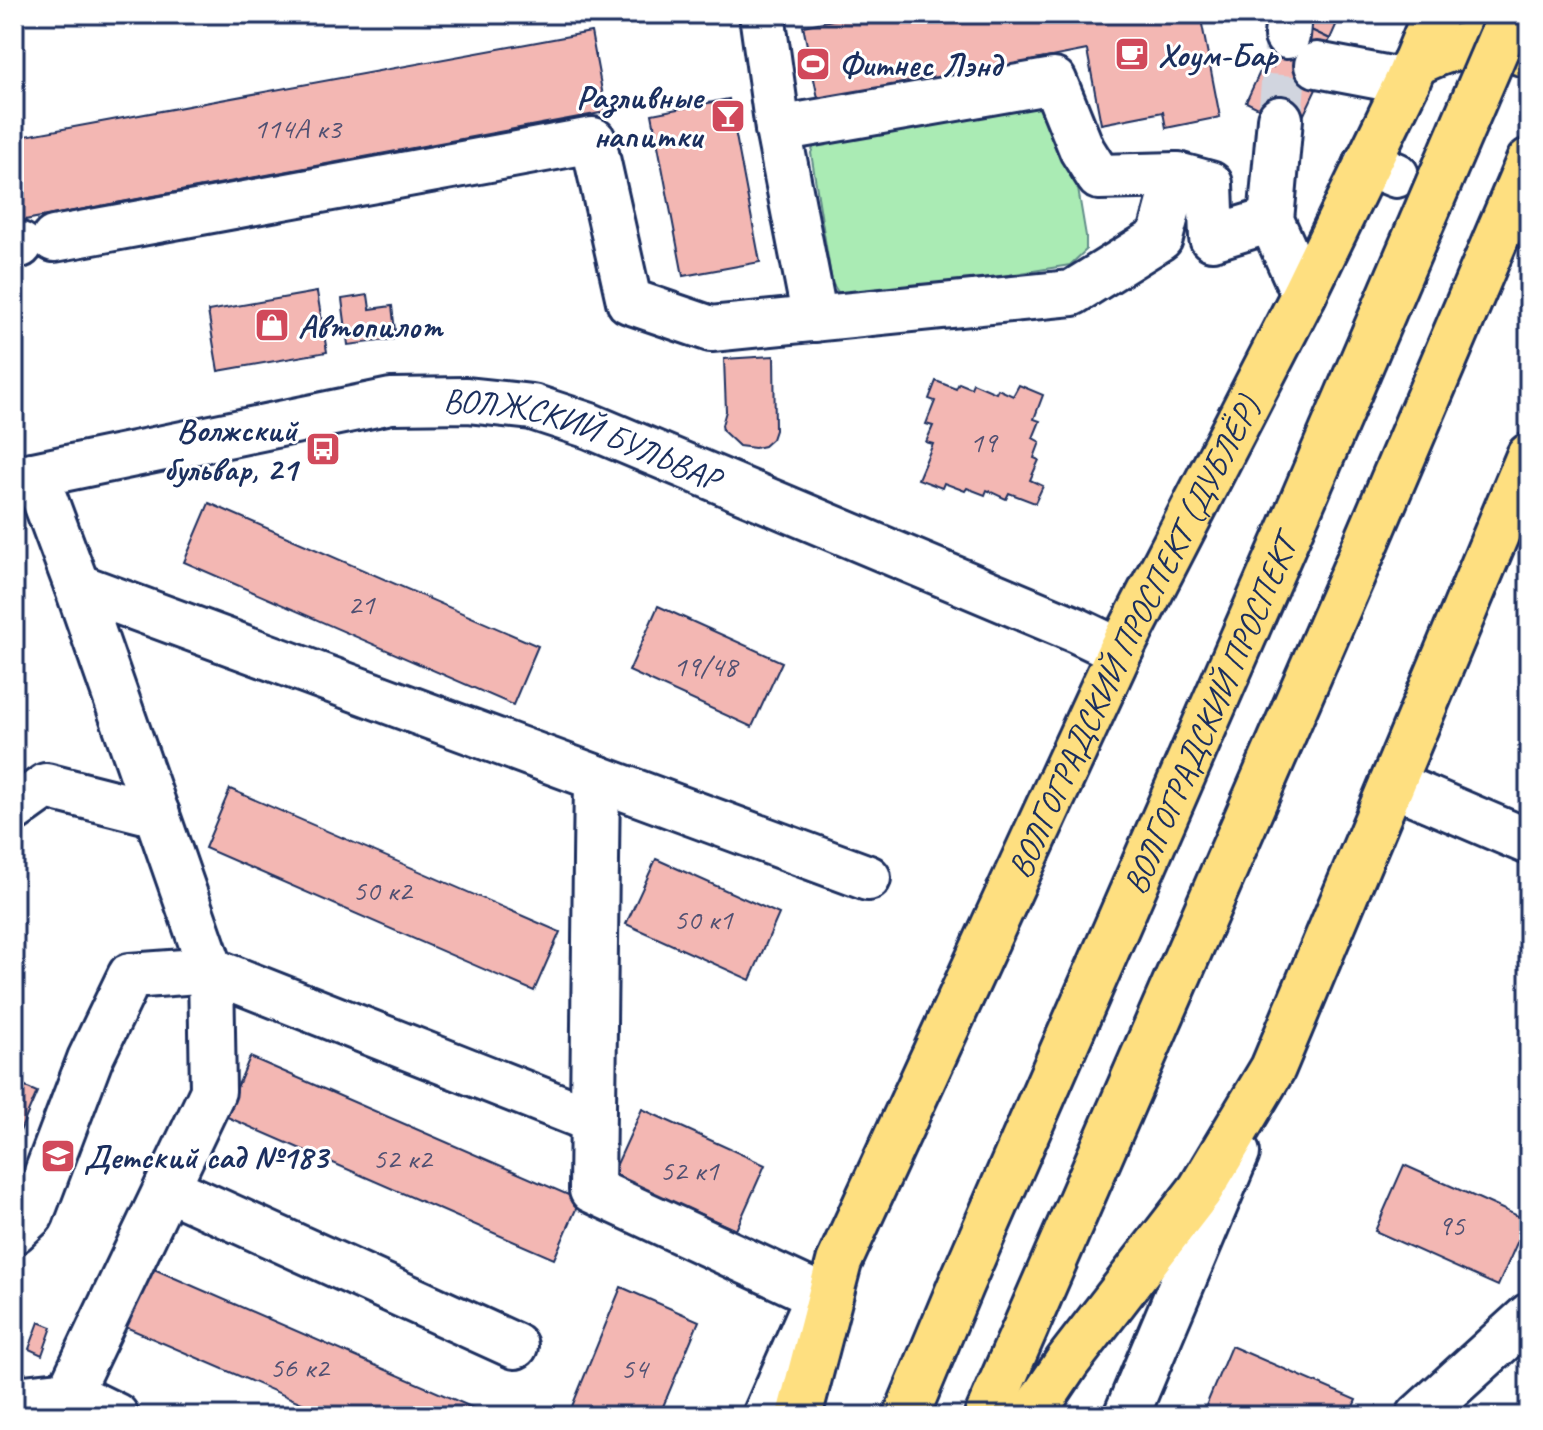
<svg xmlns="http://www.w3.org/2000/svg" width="1543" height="1430" font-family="Caveat,sans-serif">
<rect width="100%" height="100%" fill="#fff"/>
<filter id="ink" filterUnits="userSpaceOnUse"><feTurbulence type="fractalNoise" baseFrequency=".0125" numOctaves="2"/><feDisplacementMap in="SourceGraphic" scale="16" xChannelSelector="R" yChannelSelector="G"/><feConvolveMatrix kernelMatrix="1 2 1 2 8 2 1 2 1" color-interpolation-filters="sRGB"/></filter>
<g filter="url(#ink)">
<polygon fill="#aaebb4" stroke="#628d89" stroke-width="2" points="1044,102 1066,118 1086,236 1086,250 1070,265 850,301 840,295 832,283 811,153 815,143"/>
<g fill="#f3b7b3" stroke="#1b2f5e" stroke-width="2">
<polygon points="862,14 1200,14 1220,117 1166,128 1163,112 1101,124 1087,50 819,103 803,26"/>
<polygon points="1297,14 1341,14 1330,39 1294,22"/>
<polygon points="1294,22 1330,39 1310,79 1319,83 1298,127 1246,102 1264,63 1273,67"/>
<polygon points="591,32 606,112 14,222 14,138"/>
<polygon points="729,99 760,262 683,276 652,114"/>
<polygon points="317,292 327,352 218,371 208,311"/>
<polygon points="368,295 370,309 392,306 396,339 348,345 342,299"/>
<polygon points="774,356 775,430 772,439 764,446 755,448 739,446 723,431 722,425 726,411 724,359"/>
<polygon points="936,381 956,389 959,383 971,388 973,383 996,393 998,389 1013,396 1019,385 1043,395 1034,419 1040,421 1033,438 1040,442 1034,458 1039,460 1030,480 1043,486 1035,503 1009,493 1006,499 987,490 985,495 967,488 965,491 944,483 942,488 918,479 933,444 926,442 933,426 926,424 935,401 929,399"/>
<polygon points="209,503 538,646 513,705 184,562"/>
<polygon points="658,606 782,662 752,727 629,671"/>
<polygon points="230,789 560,932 534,991 205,848"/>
<polygon points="656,859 779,914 750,980 626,924"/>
<polygon points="250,1057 580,1200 554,1259 225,1116"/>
<polygon points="14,1082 37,1092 14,1145"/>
<polygon points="642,1109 765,1165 736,1230 612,1175"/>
<polygon points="1404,1165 1527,1220 1498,1286 1375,1231"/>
<polygon points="147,1266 476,1409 473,1416 332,1416 121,1325"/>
<polygon points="621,1287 699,1321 659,1416 568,1416"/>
<polygon points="39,1322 52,1327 42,1355 29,1349"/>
<polygon points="1231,1346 1356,1400 1349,1416 1211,1416 1203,1413"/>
</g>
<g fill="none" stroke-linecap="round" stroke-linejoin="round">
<polyline stroke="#d1d5df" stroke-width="44" stroke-dasharray="44 22" stroke-linecap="butt" points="1280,119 1287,36"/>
<g stroke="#1b2f5e" stroke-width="50">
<g id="minor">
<polyline points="762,14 778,129 815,319"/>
<polyline points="1287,36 1289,14"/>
<polyline points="1317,65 1407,82"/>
<polyline points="1280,119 1271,220 1304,294"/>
<polyline points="778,129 1054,81 1082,150 1099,177 1177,175 1210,184 1212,238 1271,220"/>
<polyline points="1367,163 1396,175"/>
<polyline points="54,239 593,140 629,301 711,329 1072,293 1160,238 1177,175"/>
<polyline points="14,247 20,245"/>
<path id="s1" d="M14 479 391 401 467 400 532 407 590 426 1076 630 1120 651"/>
<polyline points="77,586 597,778 592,1190 818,1295"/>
<polyline points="597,778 868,878"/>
<polyline points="1393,784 1529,842"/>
<polyline points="14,809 46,786 157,814"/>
<polyline points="167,1188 515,1346"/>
<polyline points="14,1231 31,1215 90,1059 130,976 211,970 592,1120"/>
<polyline points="69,1393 116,1416"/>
<polyline points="14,1399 69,1393 213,1091 211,970 77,586 45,500 31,475"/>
<polyline points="765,1416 817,1298"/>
<polyline points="1126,1416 1237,1153"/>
<polyline points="1419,1416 1529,1316"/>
</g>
</g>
<g stroke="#1b2f5e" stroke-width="50">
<g id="major">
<path d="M1414 64C1457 42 1482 39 1529 55"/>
<path id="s2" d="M799 1416 839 1262 1120 651 1304 294 1407 82 1435 14"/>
<path id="s3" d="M906 1416 961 1284 1294 521"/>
<polyline points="987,1416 1366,544 1529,161"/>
<polyline points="1031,1416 1068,1361 1200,1190 1273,1068 1529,456"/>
</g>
</g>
<use href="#minor" stroke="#fff" stroke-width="44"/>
<use href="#major" stroke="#fedf80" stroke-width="44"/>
<g stroke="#1b2f5e" stroke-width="50" stroke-linecap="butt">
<polyline id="major-bridge" points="1294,521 1511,14"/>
</g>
<use href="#major-bridge" stroke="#fedf80" stroke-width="44"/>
</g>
</g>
<defs>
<g id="cafe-square" transform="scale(1.8)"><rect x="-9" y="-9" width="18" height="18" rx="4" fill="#d1495b" stroke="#fff"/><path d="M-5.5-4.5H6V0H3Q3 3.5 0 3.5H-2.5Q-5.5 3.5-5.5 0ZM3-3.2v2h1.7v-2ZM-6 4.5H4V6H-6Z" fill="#fff"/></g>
<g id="stadium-square" transform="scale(1.8)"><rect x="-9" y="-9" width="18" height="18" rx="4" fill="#d1495b" stroke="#fff"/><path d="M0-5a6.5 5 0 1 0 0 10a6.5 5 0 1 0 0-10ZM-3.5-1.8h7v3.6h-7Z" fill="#fff"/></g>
<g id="bar-square" transform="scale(1.8)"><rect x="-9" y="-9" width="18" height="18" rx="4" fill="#d1495b" stroke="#fff"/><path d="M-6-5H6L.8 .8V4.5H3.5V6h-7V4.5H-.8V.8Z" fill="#fff"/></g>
<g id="shop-square" transform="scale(1.8)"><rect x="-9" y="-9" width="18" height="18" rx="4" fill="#d1495b" stroke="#fff"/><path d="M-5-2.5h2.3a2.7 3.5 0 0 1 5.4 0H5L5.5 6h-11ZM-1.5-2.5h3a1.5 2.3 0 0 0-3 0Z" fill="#fff"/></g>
<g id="bus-square" transform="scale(1.8)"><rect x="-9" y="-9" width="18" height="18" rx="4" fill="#d1495b" stroke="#fff"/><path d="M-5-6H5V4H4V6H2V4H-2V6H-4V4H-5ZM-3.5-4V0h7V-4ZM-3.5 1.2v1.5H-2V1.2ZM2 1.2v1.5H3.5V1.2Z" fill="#fff"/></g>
<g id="school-square" transform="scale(1.8)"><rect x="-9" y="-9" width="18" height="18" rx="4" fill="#d1495b" stroke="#fff"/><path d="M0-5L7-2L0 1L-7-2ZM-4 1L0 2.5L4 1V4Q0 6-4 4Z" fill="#fff"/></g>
</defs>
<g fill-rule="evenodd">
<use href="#cafe-square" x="1132" y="54"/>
<use href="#stadium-square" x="813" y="64"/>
<use href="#bar-square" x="728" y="116"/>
<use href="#shop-square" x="272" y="325"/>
<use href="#bus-square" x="323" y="449"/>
<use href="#school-square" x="58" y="1156"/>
</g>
<g text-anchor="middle" stroke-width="6" stroke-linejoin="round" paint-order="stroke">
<g font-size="30" fill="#515173">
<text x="297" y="138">114А к3</text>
<text x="983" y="452">19</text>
<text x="361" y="614">21</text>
<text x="705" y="676">19/48</text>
<text x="382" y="900">50 к2</text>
<text x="703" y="929">50 к1</text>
<text x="402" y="1168">52 к2</text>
<text x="689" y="1180">52 к1</text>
<text x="1451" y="1235">95</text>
<text x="299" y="1377">56 к2</text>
<text x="634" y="1378">54</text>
</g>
<g font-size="34" font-weight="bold" fill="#1b2f5e" stroke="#fff" text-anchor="start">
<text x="1158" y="66">Хоум-Бар</text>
<text x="839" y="76">Фитнес Лэнд</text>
<text x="702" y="108" text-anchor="end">Разливные<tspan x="702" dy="39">напитки</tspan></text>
<text x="298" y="337">Автопилот</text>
<text x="297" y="441" text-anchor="end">Волжский<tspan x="297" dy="39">бульвар, 21</tspan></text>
<text x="84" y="1168">Детский сад №183</text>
</g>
<g font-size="34" fill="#1b2f5e" stroke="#fff">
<text dy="12" stroke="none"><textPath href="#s1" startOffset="582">ВОЛЖСКИЙ БУЛЬВАР</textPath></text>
<text dy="12" stroke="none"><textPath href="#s2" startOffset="850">ВОЛГОГРАДСКИЙ ПРОСПЕКТ (ДУБЛЁР)</textPath></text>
<text dy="12" stroke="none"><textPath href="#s3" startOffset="764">ВОЛГОГРАДСКИЙ ПРОСПЕКТ</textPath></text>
</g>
</g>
<rect width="1543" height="1430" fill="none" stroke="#fff" stroke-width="48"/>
<rect x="24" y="24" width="1495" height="1382" fill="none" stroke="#1b2f5e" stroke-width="3" filter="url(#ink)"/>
</svg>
